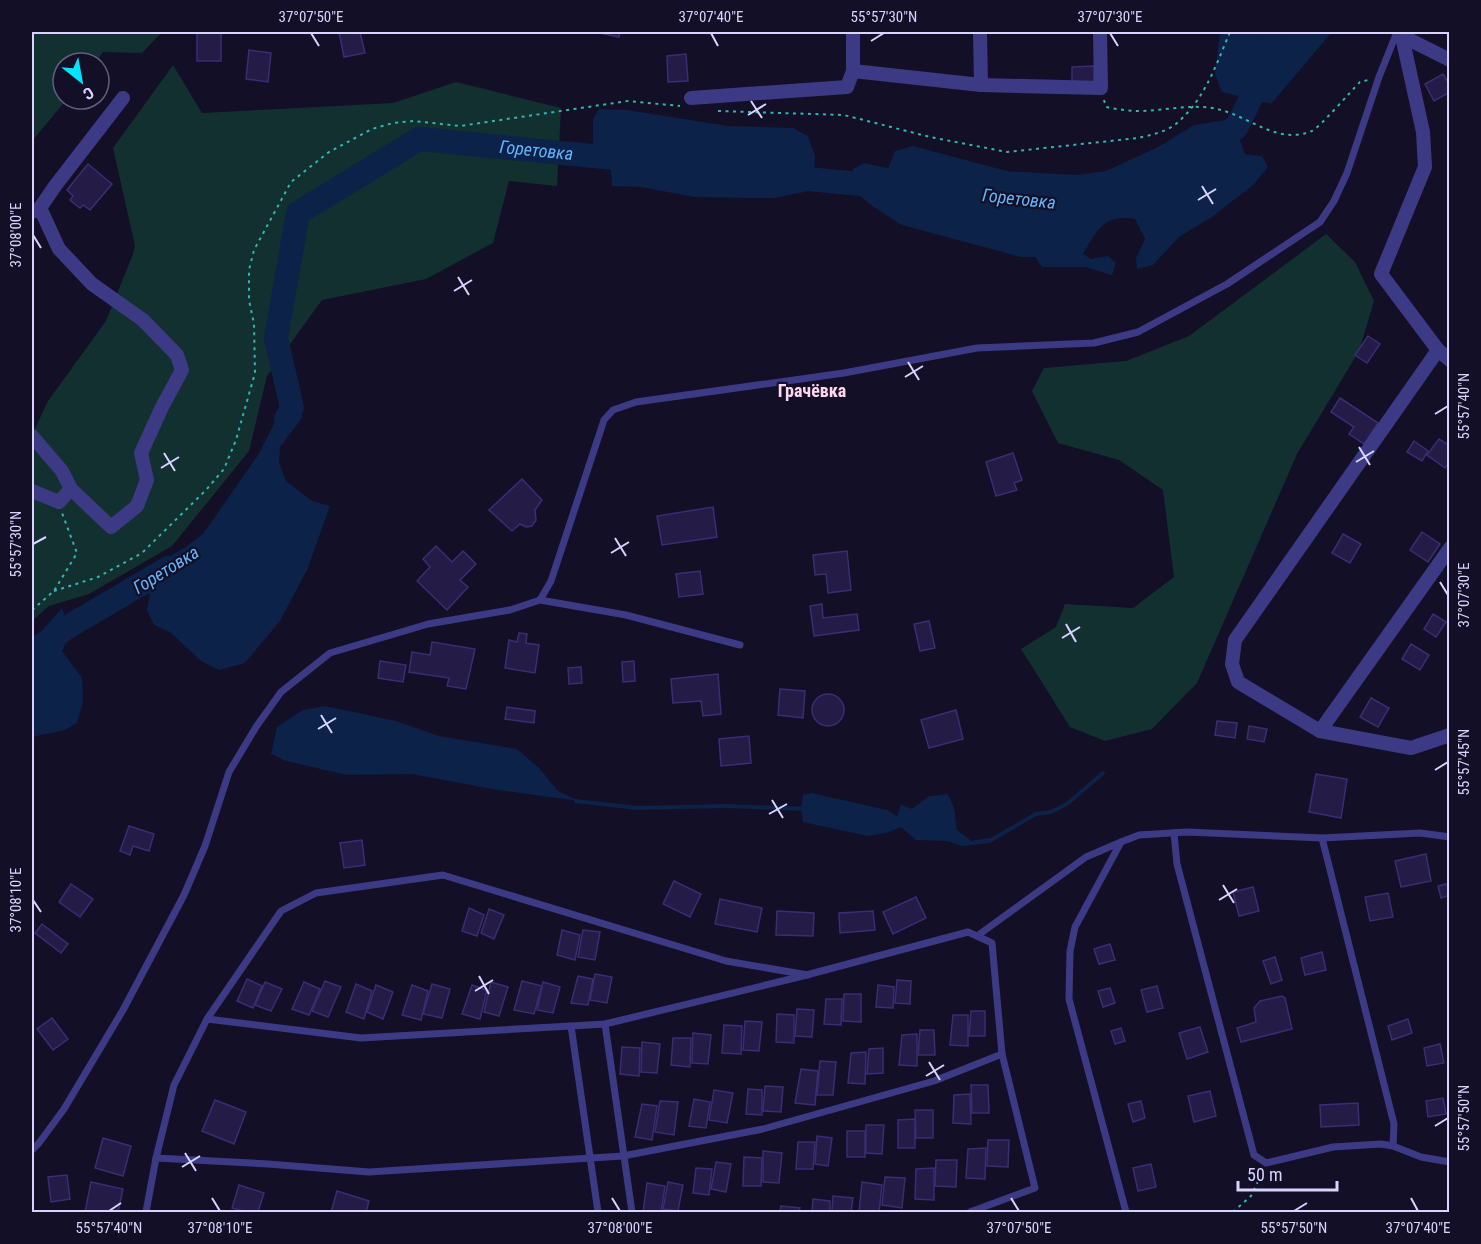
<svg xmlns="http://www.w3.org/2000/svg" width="1481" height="1244" font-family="'Roboto Condensed',sans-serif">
<rect width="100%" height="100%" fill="#130f26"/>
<g fill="#12302f">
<polygon points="32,32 162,32 142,53 103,52 95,63 63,63 63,99 67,99 32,141"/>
<polygon points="173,65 202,113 393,103 456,82 561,108 557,186 509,181 493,243 426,279 322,300 267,376 249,451 172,546 89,594 49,606 32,621 32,435 48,401 106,321 133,254 135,246 113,148"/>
<polygon points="1326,234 1355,262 1374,301 1359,351 1297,454 1197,683 1152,729 1105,741 1070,727 1021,649 1056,627 1065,604 1133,608 1174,577 1163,490 1119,460 1058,443 1032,391 1044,368 1126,361 1189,336"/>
</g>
<g fill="#0c2248">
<polygon points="1220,32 1332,32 1271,104 1222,92 1215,74"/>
<path d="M599 109 627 110 728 126 793 128 808 136 815 156 814 171C824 175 830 170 840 173L841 182 838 188 820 186 804 192 774 198 694 197 641 187 612 186 611 171 593 143V119Z"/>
<path d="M1232 119 1245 154 1262 156 1268 167 1253 185 1212 217 1179 237 1153 265 1137 269 1136 258 1145 239 1135 219C1104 214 1098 229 1083 254L1091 259 1108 256 1116 263 1112 275 1085 267H1042L1035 257H1021L902 225 872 206 852 189 853 169 864 163 888 168 895 151 913 146 1007 171 1076 175 1106 171 1158 147 1194 125Z"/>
<polygon points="288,389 300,389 302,418 280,447 279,463 286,481 312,501 330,506 307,570 280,621 245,663 219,670 201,661 170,632 154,625 147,610 150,594 134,577 184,548 203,534 258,455 284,405"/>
<polygon points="62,608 71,633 62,651 82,678 83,702 77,723 65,730 32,737 32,642"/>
<polygon points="325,706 396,721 439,736 517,749 539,768 558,791 579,801 492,789 412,774 347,775 286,761 271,754 277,727 303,710"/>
<polygon points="812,793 887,810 897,816 901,805 912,809 929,796 948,794 954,808 957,830 973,842 991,840 1016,826 990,843 962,846 947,841 916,840 901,827 886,833 867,836 803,822 801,808 803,795"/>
</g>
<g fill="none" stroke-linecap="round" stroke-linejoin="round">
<g stroke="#0c2248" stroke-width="4">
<polyline points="576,801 637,808 727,806 805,809"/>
<polyline points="975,842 991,840 1036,814 1051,812 1067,804 1103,773"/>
</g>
<g stroke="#0c2248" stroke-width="24">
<polyline points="1207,141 1236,128 1251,98 1274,32"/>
<polyline points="808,179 881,186"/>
<path id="s1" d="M286 419 292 408 276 338 298 213 419 139 634 160"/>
<polyline points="32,652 68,627 168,568"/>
</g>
</g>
<g fill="#241b47" stroke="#3b2d73" stroke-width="1.5">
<rect x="197" y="32" width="24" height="29"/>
<polygon points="339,32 360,32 365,53 344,57"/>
<polygon points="604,32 620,32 619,37 604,34"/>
<polygon points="249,50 271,53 268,82 246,79"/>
<polygon points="686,54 688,81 668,82 667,56"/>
<polygon points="1094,66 1094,83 1072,83 1072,67"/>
<polygon points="1443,74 1450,86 1450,92 1434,101 1425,84"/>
<polygon points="88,164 112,184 90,210 83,205 80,208 70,200 73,196 67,190"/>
<polygon points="1368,336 1380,344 1367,363 1355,355"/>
<polygon points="1340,398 1378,423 1364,444 1349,434 1354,427 1331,412"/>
<polygon points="1439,439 1450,446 1450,461 1445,468 1427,455"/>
<polygon points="1414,441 1428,451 1422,461 1407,452"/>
<polygon points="1013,453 1022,480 1014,483 1017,490 996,496 986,462"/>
<polygon points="522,479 542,500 535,510 536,520 532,526 526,527 520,524 512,531 489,510"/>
<polygon points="713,507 717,537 662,545 657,516"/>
<polygon points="1422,532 1440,544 1428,562 1410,550"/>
<polygon points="1343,534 1361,544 1350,563 1332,553"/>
<polygon points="436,546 452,562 463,551 476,564 460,580 468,587 447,610 417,581 430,567 423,559"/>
<polygon points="847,551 851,590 828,593 826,574 815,575 813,555"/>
<polygon points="700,571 703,594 679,597 676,574"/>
<polygon points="822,604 823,618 857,614 859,630 814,636 810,606"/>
<polygon points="1433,614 1446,622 1436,637 1424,629"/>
<polygon points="929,621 935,648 920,651 914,624"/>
<polygon points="519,633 527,634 526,643 539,645 535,673 505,668 509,640 517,642"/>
<polygon points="432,642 475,649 466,689 447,686 449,678 409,672 412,652 430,655"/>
<polygon points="1411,644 1429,655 1420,670 1402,659"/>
<polygon points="380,661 406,665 403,682 378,678"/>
<polygon points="634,661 635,681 623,682 622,662"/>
<polygon points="581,667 582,683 569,684 568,668"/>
<polygon points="718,674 721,714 703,716 701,701 673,703 671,679"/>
<polygon points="780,689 805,691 803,718 778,715"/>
<circle cx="828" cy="710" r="16"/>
<polygon points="1371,698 1389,708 1378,727 1360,717"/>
<polygon points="507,707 535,711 534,723 505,719"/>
<polygon points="956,710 963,739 929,748 921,720"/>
<polygon points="1217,721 1237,723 1235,738 1215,735"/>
<polygon points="1249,726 1267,729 1264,742 1247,739"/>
<polygon points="749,736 751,763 721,766 719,739"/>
<polygon points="1316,774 1347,779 1341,818 1309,812"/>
<polygon points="129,826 154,834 149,851 133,846 130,855 120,851"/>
<polygon points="362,840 365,865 344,868 340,843"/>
<polygon points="1426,854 1431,881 1401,887 1395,861"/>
<polygon points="674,881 701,894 690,917 663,904"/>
<polygon points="1450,883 1450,895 1441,898 1438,886"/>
<polygon points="71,884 93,899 80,917 59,902"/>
<polygon points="1253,887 1259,911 1239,916 1233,892"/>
<polygon points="1388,893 1393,917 1370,921 1365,897"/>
<polygon points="916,897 926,918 893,934 883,912"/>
<polygon points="720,899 762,908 757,932 715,924"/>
<polygon points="469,908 484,915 477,936 462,931"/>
<polygon points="489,909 504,915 494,939 481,933"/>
<polygon points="777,911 814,913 813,936 776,935"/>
<polygon points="873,911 875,930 840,933 839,913"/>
<polygon points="42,924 68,944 61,953 35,933"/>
<polygon points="562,930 580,935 575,960 557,955"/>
<polygon points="583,930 600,932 595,960 578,957"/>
<polygon points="1110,944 1115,960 1099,964 1094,949"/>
<polygon points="1322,952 1326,970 1305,975 1301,958"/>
<polygon points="1275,957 1282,980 1271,984 1263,961"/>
<polygon points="595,974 612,977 607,1003 590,1000"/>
<polygon points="578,976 593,979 588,1005 571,1003"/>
<polygon points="247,979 262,986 253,1008 237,1001"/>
<polygon points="897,980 911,981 910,1004 895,1003"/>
<polygon points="325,981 341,987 328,1017 312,1011"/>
<polygon points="522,981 542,986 534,1014 514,1010"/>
<polygon points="265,982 282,989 271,1011 255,1005"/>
<polygon points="304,982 320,989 309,1015 292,1009"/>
<polygon points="491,982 508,987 499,1016 484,1012"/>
<polygon points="543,982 560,987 553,1013 537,1010"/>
<polygon points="356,984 372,991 364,1019 346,1012"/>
<polygon points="432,984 450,989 442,1018 423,1014"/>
<polygon points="376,985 393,992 383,1019 367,1012"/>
<polygon points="412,985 428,991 421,1020 402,1015"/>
<polygon points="472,985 487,990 480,1019 462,1014"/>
<polygon points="878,985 894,987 893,1008 876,1007"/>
<polygon points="1157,986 1163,1008 1147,1012 1141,990"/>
<polygon points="1110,988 1115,1003 1103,1007 1098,991"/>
<polygon points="844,994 861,994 861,1022 843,1021"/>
<polygon points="1282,996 1285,998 1292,1029 1241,1042 1237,1028 1256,1022 1254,1008 1260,1001"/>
<polygon points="826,999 842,999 841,1025 824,1024"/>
<polygon points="797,1009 814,1010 812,1037 795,1036"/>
<polygon points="971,1011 985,1011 985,1036 969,1036"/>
<polygon points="777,1014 794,1015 794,1043 776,1042"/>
<polygon points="953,1015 968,1015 968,1046 950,1045"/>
<polygon points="52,1018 68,1039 53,1050 37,1029"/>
<polygon points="1408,1019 1412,1033 1392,1040 1388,1026"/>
<polygon points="745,1021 762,1022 759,1051 743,1050"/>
<polygon points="724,1025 742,1026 741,1054 722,1053"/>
<polygon points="1200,1027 1208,1052 1187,1059 1179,1033"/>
<polygon points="1121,1028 1125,1041 1115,1044 1111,1031"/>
<polygon points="920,1030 934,1030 935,1055 918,1055"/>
<polygon points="693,1033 711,1035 708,1064 692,1063"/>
<polygon points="917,1034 917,1066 899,1065 902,1035"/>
<polygon points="673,1038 691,1038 690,1067 671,1065"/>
<polygon points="642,1042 660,1044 657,1073 641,1072"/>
<polygon points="1440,1044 1444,1063 1427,1066 1424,1048"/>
<polygon points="622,1047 640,1048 639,1076 620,1074"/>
<polygon points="883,1048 883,1073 867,1074 869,1049"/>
<polygon points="866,1052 865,1084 848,1083 851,1053"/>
<polygon points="820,1061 836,1062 833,1095 817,1095"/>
<polygon points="801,1069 818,1071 815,1105 795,1103"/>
<polygon points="971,1085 988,1085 989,1113 972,1113"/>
<polygon points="765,1086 783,1087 781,1112 763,1111"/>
<polygon points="748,1089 762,1090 762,1115 746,1114"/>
<polygon points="714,1090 733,1093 727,1123 709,1120"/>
<polygon points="1210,1091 1216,1116 1194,1122 1188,1096"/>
<polygon points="970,1094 971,1124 953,1123 954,1095"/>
<polygon points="1443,1098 1446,1114 1428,1117 1426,1101"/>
<polygon points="694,1099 710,1102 706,1128 689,1126"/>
<polygon points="215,1100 246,1112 234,1144 202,1131"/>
<polygon points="660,1101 678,1102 674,1135 655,1132"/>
<polygon points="1141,1101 1145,1118 1133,1122 1128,1104"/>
<polygon points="1358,1103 1359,1125 1321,1127 1320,1105"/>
<polygon points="642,1104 657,1106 652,1140 635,1137"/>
<polygon points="915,1110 933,1110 933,1138 916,1138"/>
<polygon points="915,1119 915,1148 898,1148 898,1120"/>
<polygon points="866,1125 884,1125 882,1154 866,1153"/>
<rect x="847" y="1131" width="18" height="26"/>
<polygon points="817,1136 832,1138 828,1166 815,1164"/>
<polygon points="103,1138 131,1146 123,1176 95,1168"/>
<polygon points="988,1140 1009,1140 1008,1167 987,1166"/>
<polygon points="798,1142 815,1142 813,1169 796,1169"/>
<polygon points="986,1148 985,1179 966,1178 968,1149"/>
<polygon points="763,1151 782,1153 779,1183 763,1182"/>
<polygon points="744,1157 762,1158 761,1186 743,1186"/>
<polygon points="936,1160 957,1160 956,1187 935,1186"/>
<polygon points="716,1162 731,1164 726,1192 711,1189"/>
<polygon points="1151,1164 1156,1187 1138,1191 1133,1168"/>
<polygon points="696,1168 712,1169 709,1195 693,1193"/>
<polygon points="934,1168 934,1200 915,1199 916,1169"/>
<polygon points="67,1175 70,1199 51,1202 48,1177"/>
<polygon points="885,1177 905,1178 902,1208 882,1205"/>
<polygon points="91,1182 123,1189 118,1212 85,1212"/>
<polygon points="668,1182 683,1185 678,1211 663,1209"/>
<polygon points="862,1182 882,1185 879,1212 859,1212"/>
<polygon points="647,1183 665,1186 661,1212 643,1212"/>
<polygon points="239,1185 264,1193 258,1212 247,1212 232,1208"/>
<polygon points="337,1191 369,1201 366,1212 331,1212"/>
<polygon points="833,1196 853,1198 851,1212 832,1212"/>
<polygon points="813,1199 830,1201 830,1212 812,1212"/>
<polygon points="781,1206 800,1208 799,1212 780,1212"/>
</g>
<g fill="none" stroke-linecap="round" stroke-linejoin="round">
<g stroke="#2fb8b0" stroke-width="2" stroke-dasharray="3 4.5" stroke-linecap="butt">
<path d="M1104 100 1106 107C1115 109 1124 110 1133 111 1162 112 1193 102 1221 110 1251 118 1279 145 1312 131 1320 127 1351 91 1360 82L1368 80"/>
<path d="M718 111 844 115 930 137 1007 152 1138 138C1150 135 1167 132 1177 123 1205 99 1216 65 1230 32"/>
<polyline points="54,591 98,577 142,553 206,490 224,469 236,440 255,373 254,324 249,300 249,270 254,250 291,182 329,152 372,129 393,123 414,121 460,126 628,101 680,106"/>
<polyline points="32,610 54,591 77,553 62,513"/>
<polyline points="1233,1212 1251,1196 1263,1171"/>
</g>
<g stroke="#3d3a85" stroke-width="7">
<polyline points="540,600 626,615 740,645"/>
<polyline points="1174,833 1177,864 1254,1155 1266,1163 1333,1147 1381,1144 1393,1146 1421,1157 1450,1162"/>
<polyline points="1322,838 1394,1124 1393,1146"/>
<polyline points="977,936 1086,857 1121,842"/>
<polyline points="207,1019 361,1038 571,1026 598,1212"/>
<polyline points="605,1024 632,1212"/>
<polyline points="571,1026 605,1024 799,977 968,932 992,943 1002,1054 1035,1188 970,1212"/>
<polyline points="32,1150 39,1143 64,1109 123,1010 184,895 205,846 229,772 256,727 281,692 330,653 428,624 510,610 540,600 551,581 604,420 613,410 636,402 844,373 977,348 1094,343 1138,332 1227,284 1320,222 1334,201 1347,173 1379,77 1397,32"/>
<polyline points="156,1158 268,1164 369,1172 623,1156 763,1129 934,1081 1002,1054"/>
<polyline points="146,1212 156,1158 174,1085 207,1019 281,911 316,893 443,875 726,961 808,975"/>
<polyline points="1126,1212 1069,999 1070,951 1075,927 1121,842 1139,835 1187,832 1322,838 1420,833 1450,837"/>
</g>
<g stroke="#3d3a85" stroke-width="14">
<polyline points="853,32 853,71"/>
<polyline points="980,32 981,85"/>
<polyline points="1401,32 1423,132 1425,167 1381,274 1438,350 1450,360"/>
<polyline points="1402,36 1450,60"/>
<polyline points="691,98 847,87 853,71 981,85 1101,88 1100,32"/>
<polyline points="40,208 59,249 92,284 143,320 177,355 182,370 162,407 141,453 147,480 137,506 111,527 71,489"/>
<polyline points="32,212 40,208 55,186 123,98"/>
<polyline points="1438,350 1235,640 1232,664 1238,682 1320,731 1411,748 1450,735"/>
<polyline points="32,436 62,471 71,489 59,502 32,491"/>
<polyline points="1320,731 1450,548"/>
</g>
</g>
<path fill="none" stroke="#d9d4ff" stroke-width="2" d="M311 33 319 46M711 33 718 46M1110 33 1118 46M871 41 884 33M751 101 762 118M748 115 766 104M1202 186 1213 204M1198 200 1216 189M33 235 41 248M458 277 469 295M454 291 472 280M908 362 919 380M905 377 923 366M1435 414 1448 406M1359 447 1370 465M164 453 175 471M1356 462 1374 451M161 468 179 457M615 538 626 556M33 544 46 537M611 553 629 542M1440 582 1448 595M1066 624 1076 642M1062 638 1080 627M321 715 332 733M318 729 336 718M1435 770 1448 762M772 800 783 818M769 814 787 804M1223 885 1234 903M33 900 41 912M1219 900 1237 889M479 976 489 994M475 991 493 980M929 1062 940 1080M926 1076 944 1065M1435 1126 1448 1118M185 1153 196 1171M182 1167 200 1156M212 1198 220 1211M612 1198 620 1211M1011 1198 1019 1211M1411 1198 1418 1211M109 1211 121 1203M1294 1211 1307 1203"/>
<g text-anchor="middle" stroke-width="4.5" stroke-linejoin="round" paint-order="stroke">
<g font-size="18" font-style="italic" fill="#62b6ff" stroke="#130f26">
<text dy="6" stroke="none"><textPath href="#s1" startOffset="471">Горетовка</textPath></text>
<text transform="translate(1019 199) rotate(6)" y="6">Горетовка</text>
<text transform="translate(166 570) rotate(-32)" y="6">Горетовка</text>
</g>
<g font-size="18" font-weight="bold" fill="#ffd6f0" stroke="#130f26">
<text x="812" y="397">Грачёвка</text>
</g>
</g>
<rect width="1481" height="1244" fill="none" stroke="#130f26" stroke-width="66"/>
<g transform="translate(81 81) rotate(149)"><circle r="28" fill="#130f26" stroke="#625e7d" stroke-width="1.5"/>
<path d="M0-4.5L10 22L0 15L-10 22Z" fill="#00e5ff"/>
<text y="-9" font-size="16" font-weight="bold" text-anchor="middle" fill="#d9d4ff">С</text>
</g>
<path d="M1238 1181v9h99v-9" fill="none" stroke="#d9d4ff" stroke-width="3"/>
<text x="1247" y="1181" font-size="18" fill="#d9d4ff" stroke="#130f26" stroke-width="4.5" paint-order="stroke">50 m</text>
<rect x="33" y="33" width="1415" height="1178" fill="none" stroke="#d9d4ff" stroke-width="2"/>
<g font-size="15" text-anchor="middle" fill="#d9d4ff">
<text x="311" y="22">37°07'50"E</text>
<text x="711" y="22">37°07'40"E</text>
<text x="884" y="22">55°57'30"N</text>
<text x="1110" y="22">37°07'30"E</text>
<text transform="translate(16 235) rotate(-90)" y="5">37°08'00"E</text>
<text transform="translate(1464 406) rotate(-90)" y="5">55°57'40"N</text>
<text transform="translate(16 544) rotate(-90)" y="5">55°57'30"N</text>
<text transform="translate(1464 595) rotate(-90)" y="5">37°07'30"E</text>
<text transform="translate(1464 762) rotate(-90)" y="5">55°57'45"N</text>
<text transform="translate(16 900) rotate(-90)" y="5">37°08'10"E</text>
<text transform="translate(1464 1118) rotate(-90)" y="5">55°57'50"N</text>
<text x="109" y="1233">55°57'40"N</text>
<text x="220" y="1233">37°08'10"E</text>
<text x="620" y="1233">37°08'00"E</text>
<text x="1019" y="1233">37°07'50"E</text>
<text x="1294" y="1233">55°57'50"N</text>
<text x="1418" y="1233">37°07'40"E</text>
</g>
</svg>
